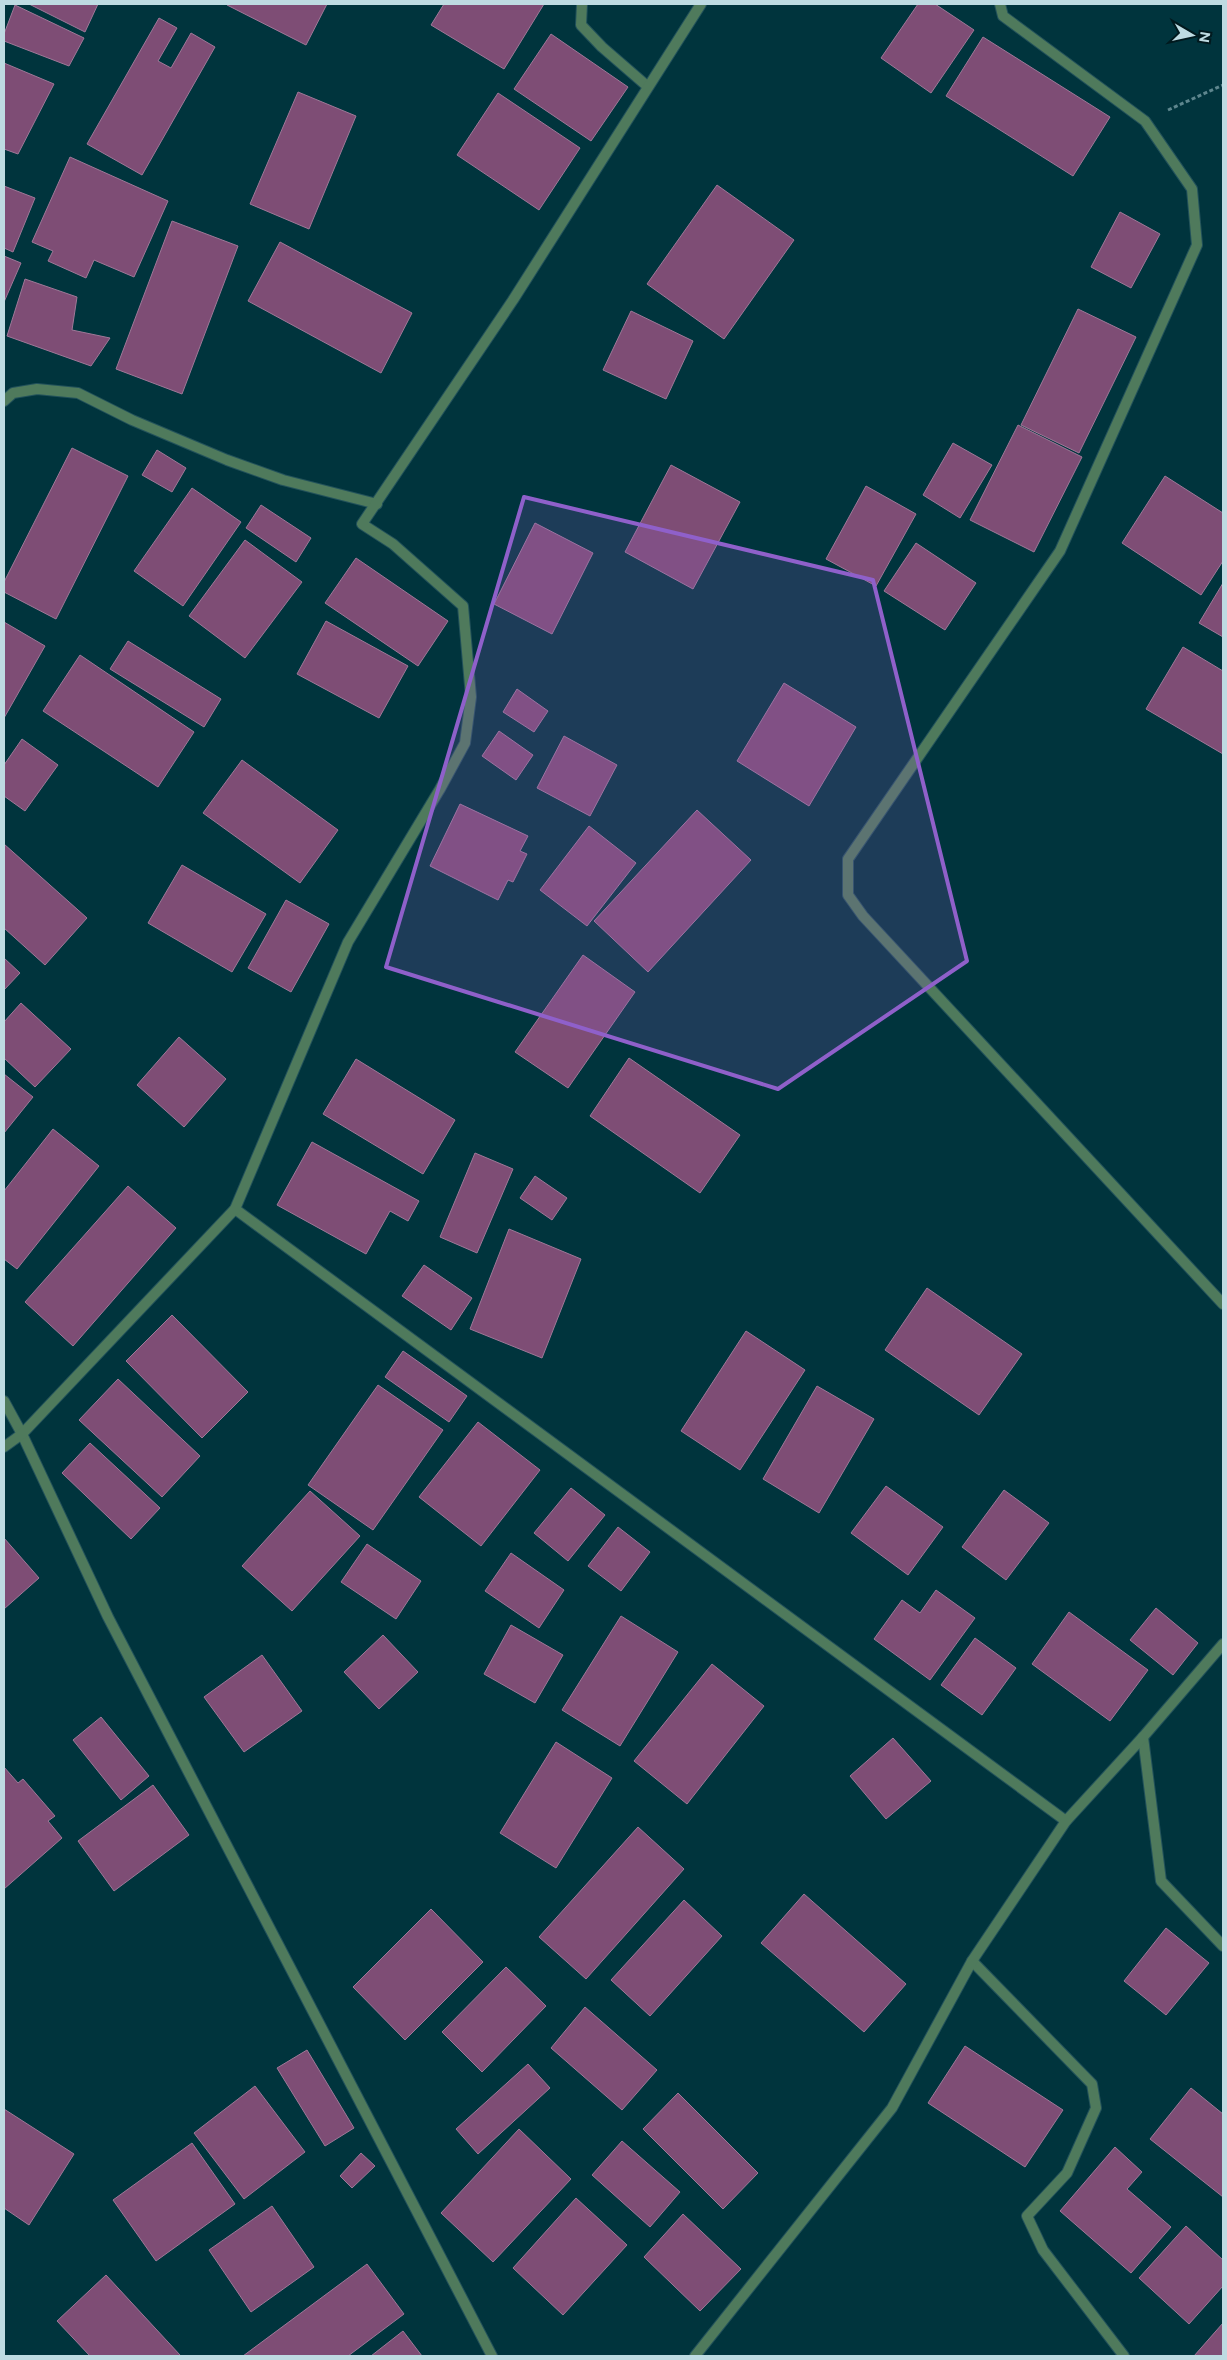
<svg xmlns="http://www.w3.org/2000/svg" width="1227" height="2360" font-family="Figtree,sans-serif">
<rect width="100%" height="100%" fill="#00343d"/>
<g fill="#7e4d75" stroke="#9f7898">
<polygon points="29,4 98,4 85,32"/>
<polygon points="228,4 327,4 306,45 227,5"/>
<polygon points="444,4 544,4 504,69 431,25"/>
<polygon points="918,4 935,4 974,30 931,93 881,58"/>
<polygon points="15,5 84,38 69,66 4,41 4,34"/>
<polygon points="159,18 177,28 158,61 171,68 191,33 215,47 142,175 87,144"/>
<polygon points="551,34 628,87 591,141 514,89"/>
<polygon points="983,37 1110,117 1073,176 946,96"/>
<polygon points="4,63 54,84 18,154 4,149"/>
<polygon points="298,92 356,116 309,229 250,204"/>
<polygon points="498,93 580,148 539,210 457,155"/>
<polygon points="70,157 168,201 134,277 94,260 86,278 48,261 53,251 32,242"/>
<polygon points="717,185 794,240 724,339 647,284"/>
<polygon points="4,186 35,198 13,252 4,248"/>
<polygon points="1120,212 1160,234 1131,288 1091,267"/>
<polygon points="172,221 238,246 182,394 116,369"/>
<polygon points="280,242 412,313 381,373 248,301"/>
<polygon points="4,256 21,263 4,302"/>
<polygon points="25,279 77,297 72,330 110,338 91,366 7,336"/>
<polygon points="1078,309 1136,337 1079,453 1021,425"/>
<polygon points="631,311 693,341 666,399 603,370"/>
<polygon points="1018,425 1082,457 1034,552 970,520"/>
<polygon points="953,443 992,465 960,518 923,495"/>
<polygon points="72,448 128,476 56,619 4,592 4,582"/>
<polygon points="157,450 186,468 172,492 142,475"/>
<polygon points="671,465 740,502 693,589 625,552"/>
<polygon points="1165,476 1223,513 1223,561 1201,595 1122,543"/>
<polygon points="866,486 916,514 876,586 826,559"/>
<polygon points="192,488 241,522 183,606 134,571"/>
<polygon points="261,505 311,538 296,562 246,528"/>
<polygon points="535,523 593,553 552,634 494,604"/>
<polygon points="245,540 302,582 245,658 189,616"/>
<polygon points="916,543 976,583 945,630 884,591"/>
<polygon points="356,558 448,621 418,666 325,603"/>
<polygon points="1223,583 1223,637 1199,623"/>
<polygon points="326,621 408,666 379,718 297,674"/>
<polygon points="4,622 45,646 4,718"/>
<polygon points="128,641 221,699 204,727 110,669"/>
<polygon points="1183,647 1223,671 1223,754 1146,709"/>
<polygon points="80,655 194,732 158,787 43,711"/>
<polygon points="784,683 856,727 809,806 737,761"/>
<polygon points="517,689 548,711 534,732 503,712"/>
<polygon points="499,731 533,755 516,780 482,756"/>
<polygon points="564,736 617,765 590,816 537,788"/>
<polygon points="22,739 58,765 25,811 4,796 4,765"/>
<polygon points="242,760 338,830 300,883 203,813"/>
<polygon points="460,804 528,836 520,851 527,854 513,882 508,880 498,900 430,866"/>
<polygon points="697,810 751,860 648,972 594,921"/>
<polygon points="589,826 636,863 587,926 540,890"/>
<polygon points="4,844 87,918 45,965 4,928"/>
<polygon points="182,865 266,914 232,972 148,923"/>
<polygon points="286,900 329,924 291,992 248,968"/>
<polygon points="583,955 635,992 568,1088 515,1052"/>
<polygon points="4,958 20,973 4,990"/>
<polygon points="21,1003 71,1049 35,1087 4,1058 4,1022"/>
<polygon points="179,1037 226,1079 184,1127 137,1085"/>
<polygon points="629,1058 740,1135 700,1193 590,1116"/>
<polygon points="356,1059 455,1120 423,1174 323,1114"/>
<polygon points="4,1074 33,1097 4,1133"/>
<polygon points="53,1129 99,1166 17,1269 4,1259 4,1191"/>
<polygon points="312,1142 419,1201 408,1221 390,1211 366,1254 277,1205"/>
<polygon points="475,1153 513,1169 477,1253 440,1237"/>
<polygon points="535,1176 567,1198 552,1220 520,1198"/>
<polygon points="128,1186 176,1228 73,1346 25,1302"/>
<polygon points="509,1229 581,1259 542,1358 470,1329"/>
<polygon points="424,1265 472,1298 451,1330 402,1296"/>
<polygon points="927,1288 1022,1354 979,1415 885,1350"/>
<polygon points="172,1315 248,1392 202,1438 126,1361"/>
<polygon points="746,1331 805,1370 740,1470 681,1431"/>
<polygon points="403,1351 467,1396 449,1422 385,1377"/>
<polygon points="118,1379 200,1456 162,1497 79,1420"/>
<polygon points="378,1385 443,1430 373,1530 308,1485"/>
<polygon points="817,1386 874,1419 819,1513 763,1479"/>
<polygon points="478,1422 540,1470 481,1546 419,1497"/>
<polygon points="90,1443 160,1508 131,1539 62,1473"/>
<polygon points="886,1486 943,1527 908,1575 851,1533"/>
<polygon points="571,1488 605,1515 568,1561 534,1533"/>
<polygon points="1004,1490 1049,1523 1006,1580 962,1547"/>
<polygon points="310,1491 360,1536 292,1611 242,1566"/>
<polygon points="618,1527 650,1552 621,1591 588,1566"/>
<polygon points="4,1538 39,1578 4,1609"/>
<polygon points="367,1544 421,1581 396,1619 341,1582"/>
<polygon points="511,1553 564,1590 539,1628 485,1591"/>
<polygon points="936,1590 975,1618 930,1680 874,1639 902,1600 920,1613"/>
<polygon points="1156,1608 1198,1643 1173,1675 1130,1640"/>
<polygon points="1069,1612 1148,1670 1110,1721 1032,1664"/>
<polygon points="621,1616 678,1652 620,1746 562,1710"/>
<polygon points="511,1625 563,1655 535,1703 484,1674"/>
<polygon points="383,1635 418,1672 379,1709 344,1672"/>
<polygon points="975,1638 1016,1668 982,1715 941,1685"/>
<polygon points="262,1655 302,1711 244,1752 204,1697"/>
<polygon points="712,1664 764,1706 687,1804 634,1761"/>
<polygon points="101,1717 149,1776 121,1800 73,1740"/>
<polygon points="893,1738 931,1781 886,1819 850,1776"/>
<polygon points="556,1742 612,1778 556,1868 500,1833"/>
<polygon points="4,1767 18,1783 23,1779 55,1816 48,1821 62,1838 4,1889"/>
<polygon points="153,1785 189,1835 114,1891 78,1841"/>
<polygon points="638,1827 684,1869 586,1979 539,1937"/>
<polygon points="804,1894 906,1984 864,2032 761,1943"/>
<polygon points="684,1900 722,1936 650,2016 611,1980"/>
<polygon points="431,1909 483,1962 405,2040 353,1987"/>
<polygon points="1166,1928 1209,1963 1166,2015 1124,1981"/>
<polygon points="506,1967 546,2006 482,2072 442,2032"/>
<polygon points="585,2007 657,2070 622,2110 551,2048"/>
<polygon points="965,2046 1063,2110 1025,2167 928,2103"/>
<polygon points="307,2050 354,2128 325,2146 277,2068"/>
<polygon points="528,2064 550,2088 478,2154 456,2129"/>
<polygon points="255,2086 305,2152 244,2199 194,2133"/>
<polygon points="1191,2088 1223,2114 1223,2197 1150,2139"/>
<polygon points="678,2093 758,2173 723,2209 643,2129"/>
<polygon points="4,2109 74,2154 29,2225 4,2208"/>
<polygon points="519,2129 571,2179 493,2262 441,2213"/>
<polygon points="622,2141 680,2192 650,2227 592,2175"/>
<polygon points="192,2143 235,2204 156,2261 113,2200"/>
<polygon points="1115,2147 1142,2172 1127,2189 1171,2227 1131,2273 1060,2211"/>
<polygon points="361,2153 375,2166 352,2188 340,2176"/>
<polygon points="576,2198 627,2245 563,2315 513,2268"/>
<polygon points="272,2206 314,2267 251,2312 209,2250"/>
<polygon points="683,2214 741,2269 700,2311 644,2257"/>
<polygon points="1186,2226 1223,2260 1223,2286 1189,2324 1139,2278"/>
<polygon points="367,2264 404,2314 348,2356 243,2356"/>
<polygon points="106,2275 180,2355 179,2356 90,2356 57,2321"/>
<polygon points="1223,2323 1223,2356 1194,2356"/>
<polygon points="403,2331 422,2356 371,2356"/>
</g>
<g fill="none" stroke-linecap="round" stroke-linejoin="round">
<g stroke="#22525b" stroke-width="12">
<g id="street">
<polyline points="582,4 581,25 602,47 647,86"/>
<polyline points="1000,4 1003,16 1145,121 1192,189 1197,245 1060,551 848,859 848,895 863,916 1223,1304"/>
<polyline points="4,401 13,393 37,389 78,393 132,420 227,460 283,480 377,504"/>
<polyline points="235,1209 1066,1821"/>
<polyline points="4,1401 22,1434 108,1617 492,2356"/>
<polyline points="4,1447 22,1434 235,1209 348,942 440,789 465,743 471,697 463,606 393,544 362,524 513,300 701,4"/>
<polyline points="1143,1737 1161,1881 1223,1946"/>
<polyline points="972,1961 1092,2084 1096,2108 1067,2173 1027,2216 1043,2250 1124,2356"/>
<polyline points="695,2356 892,2108 972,1961 1066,1821 1143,1737 1223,1644"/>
</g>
</g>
<polyline stroke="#5d868e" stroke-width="3" stroke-dasharray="4 2.5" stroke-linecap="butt" points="1168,110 1223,85"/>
<use href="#street" stroke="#4f7a5c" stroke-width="10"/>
</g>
<path fill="#8f60ca" fill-opacity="0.2" stroke="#8f60ca" stroke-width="4" stroke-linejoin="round" d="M524 497 873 580 967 961 778 1089 386 967Z"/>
<rect width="1227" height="2360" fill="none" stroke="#bedbe2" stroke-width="10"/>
<g transform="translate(1192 35) rotate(99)" stroke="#01191e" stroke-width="4" paint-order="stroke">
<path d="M0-4L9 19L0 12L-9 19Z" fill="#bedbe2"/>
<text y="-8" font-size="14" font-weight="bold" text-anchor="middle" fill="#bedbe2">N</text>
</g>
</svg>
